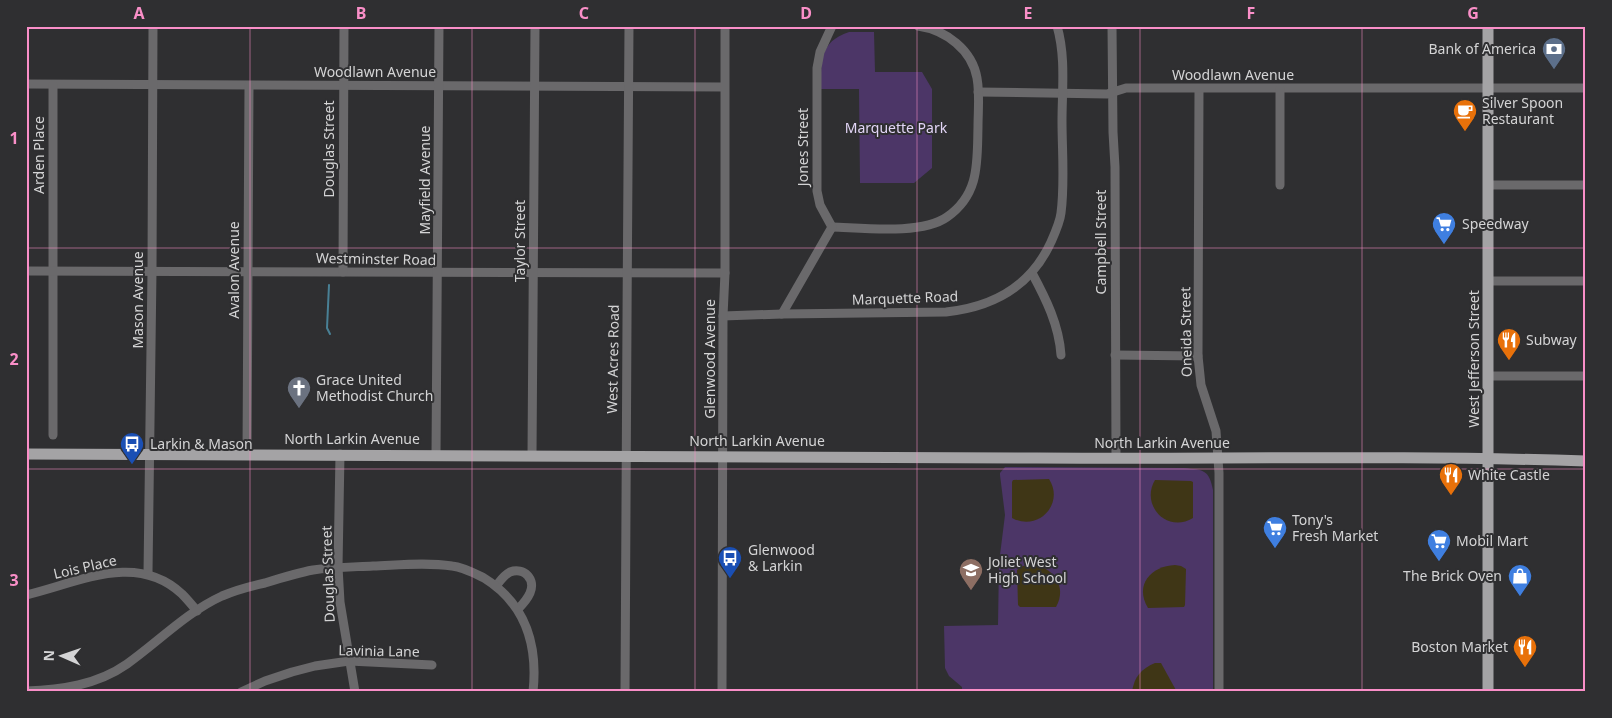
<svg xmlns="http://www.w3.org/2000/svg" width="1612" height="718" font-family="'Noto Sans',sans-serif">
<rect width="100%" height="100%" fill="#2f2f31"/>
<g fill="#4c3667">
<path d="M849 32H874L875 72H922L932 89V168L914 183H860L859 89H821C821 62 819 42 849 32Z"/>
<path d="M1005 467 1184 468C1203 470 1209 469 1213 490V692H962V687L949 676 945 668 944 626 998 625 999 563 1005 515 1000 475V473Z"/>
</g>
<g fill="#3f3616">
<path d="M1049 479C1065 504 1038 532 1012 518V482L1013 480Z"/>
<path d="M1155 480 1191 481 1193 482V518C1167 534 1140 505 1155 480Z"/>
<path d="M1030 565C1052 565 1068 586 1056 607H1020L1018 605 1017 570 1023 566Z"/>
<path d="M1175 565 1181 566 1186 569 1185 605 1184 607 1148 608C1134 585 1151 566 1175 565Z"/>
<path d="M1155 663H1161L1177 692H1132C1134 677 1141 669 1155 663Z"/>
</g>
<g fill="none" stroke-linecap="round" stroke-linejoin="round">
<polyline stroke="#498095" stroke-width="2" points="329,285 327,328 330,334"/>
<g stroke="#6a696b" stroke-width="9">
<polyline points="1112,26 1113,132 1115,167 1116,458"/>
<polyline points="26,84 724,87"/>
<polyline points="53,85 53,435"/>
<polyline points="1199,89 1198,356 1201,385 1216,431 1219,473 1219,692"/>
<polyline points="978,92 1107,94 1126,88 1586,88"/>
<polyline points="1280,185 1280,89"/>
<polyline points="1489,185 1586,185"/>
<path d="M832 227C863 228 922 235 947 217 980 194 977 162 978 127 978 111 980 94 977 78 972 50 946 30 918 26"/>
<polyline points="832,227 820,205 817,191 817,68 820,52 832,26"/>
<polyline points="26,271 725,273"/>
<polyline points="343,272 344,26"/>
<path d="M1032 273C1046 299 1059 325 1061 355"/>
<polyline points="1489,281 1586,281"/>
<polyline points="782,314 832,227"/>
<path d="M723 316 782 314 946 312C993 307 1031 286 1051 242 1055 233 1060 222 1061 213 1065 183 1062 151 1062 121 1062 90 1066 57 1057 26"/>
<polyline points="1115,355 1198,356"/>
<polyline points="1489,376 1586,376"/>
<polyline points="247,454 249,86"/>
<polyline points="340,454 338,567 340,602 355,692"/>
<polyline points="436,455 439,26"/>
<polyline points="532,455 535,26"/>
<polyline points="148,573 152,271 153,26"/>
<path d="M496 586C500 581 504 575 510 572 524 567 536 579 530 593 527 600 523 604 518 609"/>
<path d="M26 595C78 583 136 551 182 594 187 599 192 605 197 611"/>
<path d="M26 691C61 690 97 685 127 664 158 642 187 612 222 596 236 590 251 586 265 583 281 578 297 573 313 570 333 567 353 567 373 566 399 565 427 562 452 566 463 567 474 573 484 578 526 604 538 645 533 692"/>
<polyline points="241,692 265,681 292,672 315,666 349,661 432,665"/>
<path d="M625 692C625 470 628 248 629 26"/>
<polyline points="722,692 723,316 725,273 725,26"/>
</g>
<g stroke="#a4a3a5" stroke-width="11">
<path d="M26 454C363 454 700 456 1037 458 1220 459 1403 455 1586 461"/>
<polyline points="1488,692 1488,26"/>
</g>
</g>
<path fill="none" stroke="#fa8fc8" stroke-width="1" stroke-opacity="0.55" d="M250 26V692M472 26V692M695 26V692M917 26V692M1140 26V692M1362 26V692M26 248H1586M26 469H1586"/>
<defs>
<g id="bank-pin" transform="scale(1.25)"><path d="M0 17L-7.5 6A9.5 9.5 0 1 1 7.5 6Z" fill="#5c6f8a" stroke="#2f2f31"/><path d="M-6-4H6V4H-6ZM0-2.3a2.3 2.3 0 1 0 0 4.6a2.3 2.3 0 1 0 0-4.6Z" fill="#fff"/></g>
<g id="cafe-pin" transform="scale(1.25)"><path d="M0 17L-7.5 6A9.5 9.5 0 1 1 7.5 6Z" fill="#e8710a" stroke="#2f2f31"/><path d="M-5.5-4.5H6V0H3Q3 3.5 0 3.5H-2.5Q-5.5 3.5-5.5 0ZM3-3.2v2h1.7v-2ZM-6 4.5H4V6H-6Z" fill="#fff"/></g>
<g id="supermarket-pin" transform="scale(1.25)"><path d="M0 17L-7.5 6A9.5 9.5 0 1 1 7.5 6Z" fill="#3f7fe0" stroke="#2f2f31"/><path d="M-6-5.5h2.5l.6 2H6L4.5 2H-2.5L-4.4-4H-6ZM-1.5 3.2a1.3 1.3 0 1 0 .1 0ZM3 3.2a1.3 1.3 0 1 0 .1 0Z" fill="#fff"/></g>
<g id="restaurant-pin" transform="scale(1.25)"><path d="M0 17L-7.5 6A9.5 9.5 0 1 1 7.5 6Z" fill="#e8710a" stroke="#2f2f31"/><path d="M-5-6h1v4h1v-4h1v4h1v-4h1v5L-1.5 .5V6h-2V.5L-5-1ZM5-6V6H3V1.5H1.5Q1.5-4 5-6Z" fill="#fff"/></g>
<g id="church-pin" transform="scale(1.25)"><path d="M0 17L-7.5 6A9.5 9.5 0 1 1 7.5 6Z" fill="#6b7280" stroke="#2f2f31"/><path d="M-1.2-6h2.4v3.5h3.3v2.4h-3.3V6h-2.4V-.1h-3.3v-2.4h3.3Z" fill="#fff"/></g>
<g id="bus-pin" transform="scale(1.25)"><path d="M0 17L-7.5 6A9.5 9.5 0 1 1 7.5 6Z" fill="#1a4fb4" stroke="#2f2f31"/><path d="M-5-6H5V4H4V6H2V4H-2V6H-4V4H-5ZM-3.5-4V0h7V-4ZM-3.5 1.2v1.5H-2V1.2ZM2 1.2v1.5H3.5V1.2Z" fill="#fff"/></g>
<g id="school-pin" transform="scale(1.25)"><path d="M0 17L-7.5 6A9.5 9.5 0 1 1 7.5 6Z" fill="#8d6e63" stroke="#2f2f31"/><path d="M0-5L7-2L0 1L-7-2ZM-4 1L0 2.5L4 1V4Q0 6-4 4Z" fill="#fff"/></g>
<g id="shop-pin" transform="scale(1.25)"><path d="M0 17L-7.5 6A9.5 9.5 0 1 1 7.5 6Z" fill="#3f7fe0" stroke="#2f2f31"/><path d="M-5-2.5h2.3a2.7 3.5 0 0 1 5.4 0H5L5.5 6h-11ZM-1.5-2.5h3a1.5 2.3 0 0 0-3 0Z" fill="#fff"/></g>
</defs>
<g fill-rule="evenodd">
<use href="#bank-pin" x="1554" y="49"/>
<use href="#cafe-pin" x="1465" y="111"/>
<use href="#supermarket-pin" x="1444" y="224"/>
<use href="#restaurant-pin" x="1509" y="340"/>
<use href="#church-pin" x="299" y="388"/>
<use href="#bus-pin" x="132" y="444"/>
<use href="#restaurant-pin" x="1451" y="475"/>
<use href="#supermarket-pin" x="1275" y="528"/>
<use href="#supermarket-pin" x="1439" y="541"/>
<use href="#bus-pin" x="730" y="558"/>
<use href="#school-pin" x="971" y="570"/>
<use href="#shop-pin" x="1520" y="576"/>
<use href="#restaurant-pin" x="1525" y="647"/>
</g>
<g text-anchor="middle" stroke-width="4" stroke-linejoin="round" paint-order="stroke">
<g font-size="14" fill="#d4d4d5" stroke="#2f2f31" text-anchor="start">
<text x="1536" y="54" text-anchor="end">Bank of America</text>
<text x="1482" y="108">Silver Spoon<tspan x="1482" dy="16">Restaurant</tspan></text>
<text x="1462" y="229">Speedway</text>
<text x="1526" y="345">Subway</text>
<text x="316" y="385">Grace United<tspan x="316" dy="16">Methodist Church</tspan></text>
<text x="150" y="449">Larkin &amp; Mason</text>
<text x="1468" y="480">White Castle</text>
<text x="1292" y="525">Tony's<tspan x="1292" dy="16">Fresh Market</tspan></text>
<text x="1456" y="546">Mobil Mart</text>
<text x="748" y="555">Glenwood<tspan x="748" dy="16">&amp; Larkin</tspan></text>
<text x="988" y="567">Joliet West<tspan x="988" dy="16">High School</tspan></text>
<text x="1502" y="581" text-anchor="end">The Brick Oven</text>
<text x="1508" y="652" text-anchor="end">Boston Market</text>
</g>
<g font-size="14" fill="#d4d4d5" stroke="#2f2f31">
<text x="375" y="77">Woodlawn Avenue</text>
<text x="1233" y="80">Woodlawn Avenue</text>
<text transform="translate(803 147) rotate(-90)" y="5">Jones Street</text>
<text transform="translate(329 149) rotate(-90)" y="5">Douglas Street</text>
<text transform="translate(39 155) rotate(-90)" y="5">Arden Place</text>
<text transform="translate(425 180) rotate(-90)" y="5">Mayfield Avenue</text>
<text transform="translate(520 241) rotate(-90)" y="5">Taylor Street</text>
<text transform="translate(1101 242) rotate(-90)" y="5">Campbell Street</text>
<text transform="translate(376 259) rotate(1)" y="5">Westminster Road</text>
<text transform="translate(234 270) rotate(-90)" y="5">Avalon Avenue</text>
<text transform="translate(905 298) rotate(-2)" y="5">Marquette Road</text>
<text transform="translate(138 300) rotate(-90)" y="5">Mason Avenue</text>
<text transform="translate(1186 332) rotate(-91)" y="5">Oneida Street</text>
<text transform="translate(613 359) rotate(-89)" y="5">West Acres Road</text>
<text transform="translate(710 359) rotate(-90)" y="5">Glenwood Avenue</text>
<text transform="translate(1474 359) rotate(-90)" y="5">West Jefferson Street</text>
<text x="352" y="444">North Larkin Avenue</text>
<text x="757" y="446">North Larkin Avenue</text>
<text x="1162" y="448">North Larkin Avenue</text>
<text transform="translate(85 567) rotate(-13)" y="5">Lois Place</text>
<text transform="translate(328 574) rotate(-92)" y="5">Douglas Street</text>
<text transform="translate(379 651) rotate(1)" y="5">Lavinia Lane</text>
</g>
<g font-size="14" fill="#e2d5f6" stroke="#2f2f31">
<text x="896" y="133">Marquette Park</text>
</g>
</g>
<rect width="1612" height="718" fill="none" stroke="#2f2f31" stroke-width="55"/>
<g transform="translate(62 656) rotate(272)" stroke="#2f2f31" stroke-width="4" paint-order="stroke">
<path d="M0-4L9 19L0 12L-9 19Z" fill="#d4d4d5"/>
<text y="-8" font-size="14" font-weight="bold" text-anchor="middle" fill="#d4d4d5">N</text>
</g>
<rect x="28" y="28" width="1556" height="662" fill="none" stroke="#fa8fc8" stroke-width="2"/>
<g font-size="16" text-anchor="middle" font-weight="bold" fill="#fa8fc8">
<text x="139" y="19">A</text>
<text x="361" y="19">B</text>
<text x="584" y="19">C</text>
<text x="806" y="19">D</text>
<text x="1028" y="19">E</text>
<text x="1251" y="19">F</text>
<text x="1473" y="19">G</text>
<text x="14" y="144">1</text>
<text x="14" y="365">2</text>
<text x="14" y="586">3</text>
</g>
</svg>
